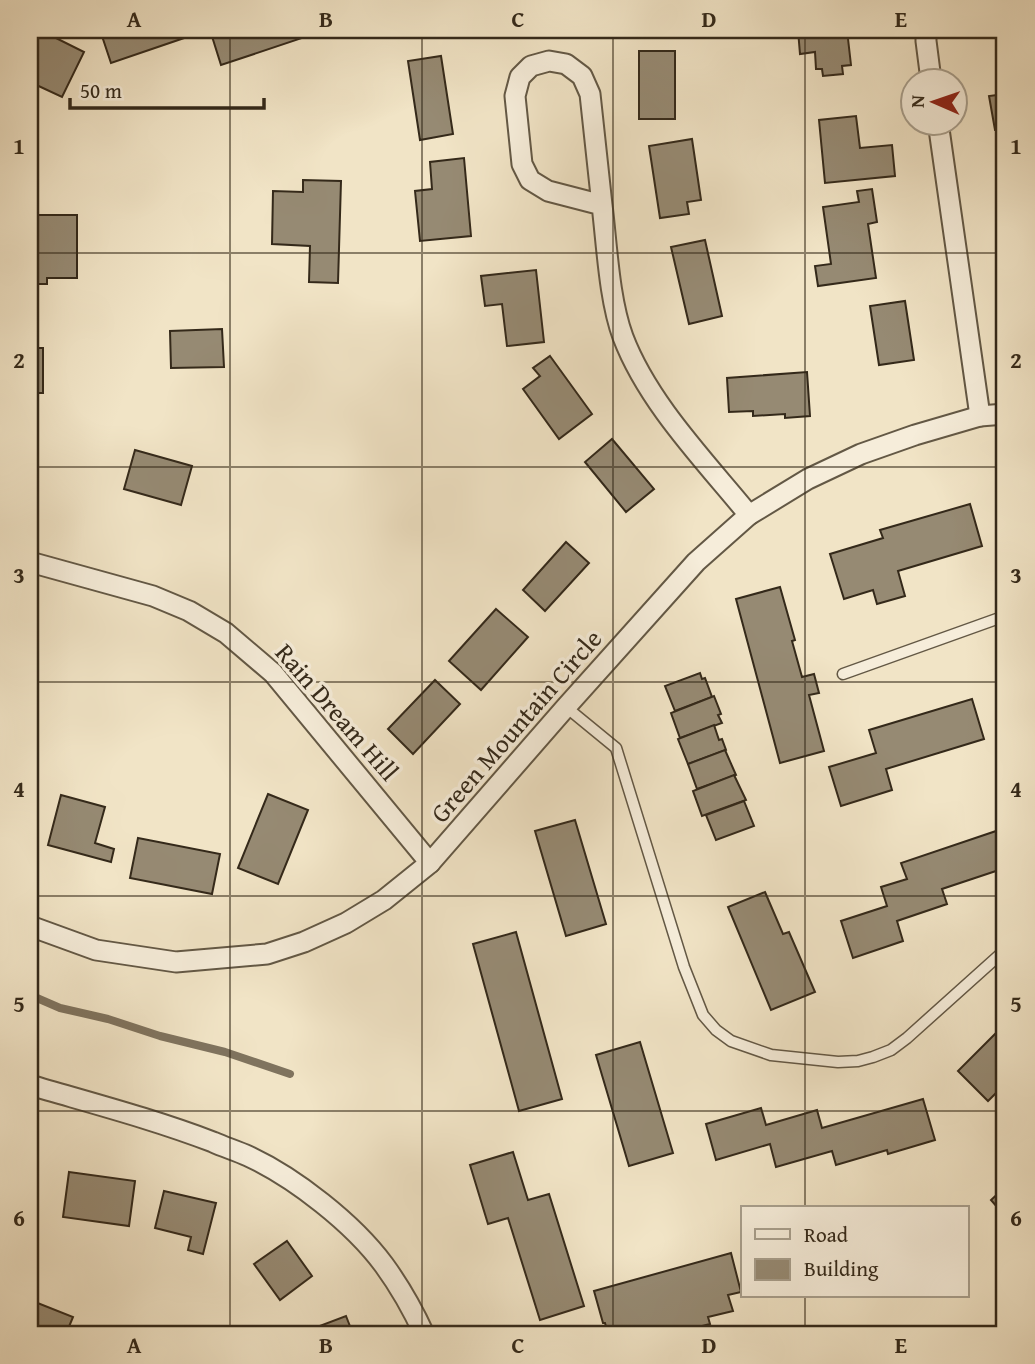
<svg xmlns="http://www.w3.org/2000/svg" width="1035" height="1364" font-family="'Gentium Book Plus',serif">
<rect width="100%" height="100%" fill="#f1e4c6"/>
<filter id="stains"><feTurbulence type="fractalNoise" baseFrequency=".00286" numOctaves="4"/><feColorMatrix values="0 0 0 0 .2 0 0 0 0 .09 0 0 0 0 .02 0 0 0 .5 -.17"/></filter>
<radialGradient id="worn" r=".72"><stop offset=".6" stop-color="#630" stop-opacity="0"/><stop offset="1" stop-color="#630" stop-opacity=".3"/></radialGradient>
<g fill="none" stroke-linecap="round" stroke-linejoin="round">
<polyline stroke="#7f735e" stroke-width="8" points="30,995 60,1008 108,1019 160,1036 225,1052 290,1074"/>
</g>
<g fill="#968a73" stroke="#34291a" stroke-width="2">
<polygon points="30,30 40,30 84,52 62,97 30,82"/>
<polygon points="100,30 185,30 187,37 111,63"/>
<polygon points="210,30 302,30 305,37 221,65"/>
<polygon points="798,30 847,30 851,65 842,66 843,74 823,76 822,69 816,69 815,52 800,54"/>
<rect x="639" y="51" width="36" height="68"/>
<polygon points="441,56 453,134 420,140 408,61"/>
<polygon points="1005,94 1005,129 995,130 989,96"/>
<polygon points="856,116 860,148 892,145 895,176 825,183 819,120"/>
<polygon points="692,139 701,200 687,202 689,214 660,218 649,146"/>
<polygon points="464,158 471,236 420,241 415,191 432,189 430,162"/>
<polygon points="303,180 341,181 338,283 309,282 310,246 272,244 273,191 303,192"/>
<polygon points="872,189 877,222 868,224 876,278 818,286 815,266 831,264 823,207 859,202 857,191"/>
<polygon points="38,215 77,215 77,278 47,278 47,284 38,284"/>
<polygon points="705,240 722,316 689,324 671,247"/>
<polygon points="536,270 544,342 507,346 502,304 485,306 481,276"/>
<polygon points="905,301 914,360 879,365 870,306"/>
<polygon points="222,329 224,367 171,368 170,331"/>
<rect x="30" y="348" width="13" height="45"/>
<polygon points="550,356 592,414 559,439 523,389 540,376 533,368"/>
<polygon points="807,372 810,416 785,418 785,414 753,416 753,411 729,412 727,378"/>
<polygon points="612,439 654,489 626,512 585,462"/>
<polygon points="135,450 192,466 181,505 124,489"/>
<polygon points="970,504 982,546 898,571 905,596 877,604 873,590 844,599 830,554 883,538 880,530"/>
<polygon points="566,542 589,563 545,611 523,590"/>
<polygon points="780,587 795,640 792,641 802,677 814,674 819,693 809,695 824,751 780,763 736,599"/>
<polygon points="496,609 528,637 481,690 449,661"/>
<polygon points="700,673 702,679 705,678 712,697 675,711 665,686"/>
<polygon points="435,680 460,704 413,754 388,729"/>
<polygon points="714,696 721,714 718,715 722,723 680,738 671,713"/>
<polygon points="972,699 984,739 886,769 892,790 841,806 829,767 876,753 869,730"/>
<polygon points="714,725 719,740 722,739 726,750 688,764 678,739"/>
<polygon points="725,750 736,775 697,789 688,764"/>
<polygon points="734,775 746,800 702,816 693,791"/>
<polygon points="268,794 308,810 278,884 238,868"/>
<polygon points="61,795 105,807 95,843 114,849 111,862 48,845"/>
<polygon points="744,801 754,826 716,840 706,815"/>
<polygon points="575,820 606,924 566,936 535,831"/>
<polygon points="1005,828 1005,868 942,889 947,904 897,921 903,941 853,958 841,921 887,906 881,887 907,879 901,863"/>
<polygon points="138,838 220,854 212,894 130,878"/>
<polygon points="765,892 783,934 789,932 815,992 771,1010 728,907"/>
<polygon points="516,932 562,1099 519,1111 473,944"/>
<polygon points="1005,1024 1005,1084 988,1101 958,1071"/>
<polygon points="640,1042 673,1153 629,1166 596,1055"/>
<polygon points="923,1099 935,1140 888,1154 887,1150 836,1165 832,1151 776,1167 770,1144 716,1160 706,1124 761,1108 766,1125 817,1110 822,1128"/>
<polygon points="513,1152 528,1200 549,1194 584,1306 540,1320 508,1218 488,1224 470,1165"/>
<polygon points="69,1172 135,1181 129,1226 63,1217"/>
<polygon points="1005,1187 1005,1216 991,1200"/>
<polygon points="164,1191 216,1203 203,1254 188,1250 191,1237 155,1228"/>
<polygon points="287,1241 312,1276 280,1300 254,1264"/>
<polygon points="731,1253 741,1292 728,1295 733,1311 708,1317 710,1324 671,1334 608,1334 605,1323 603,1323 594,1291"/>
<polygon points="30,1300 73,1317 66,1334 30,1334"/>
<polygon points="346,1316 353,1334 311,1334 309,1330"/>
</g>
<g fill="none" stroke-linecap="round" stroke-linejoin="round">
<g stroke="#635845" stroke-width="13">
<g id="service">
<polyline points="843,674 1005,616"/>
<polyline points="566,707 616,748 684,967 703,1015 716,1030 731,1041 771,1055 838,1062 858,1061 873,1057 891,1050 907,1038 1005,950"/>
</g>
</g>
<g stroke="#635845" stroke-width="23">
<g id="minor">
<polyline points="926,30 926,41 931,80"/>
<polyline points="938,122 980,416"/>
<path d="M602 205 590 94 582 76 566 64 549 61 531 66 520 77 515 96 522 164 530 180 548 191 602 205C607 246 609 299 623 337 648 403 705 461 749 515"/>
<polyline points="30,562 153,596 189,611 226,633 273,673 430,863"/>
<polyline points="30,926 96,950 176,962 267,954 304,942 346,923 384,900 430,863 566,707 696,562 749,515 808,479 861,454 915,435 980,416 1005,414"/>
<path d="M30 1085C91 1103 153 1119 213 1142 224 1147 237 1151 248 1156 295 1178 353 1223 384 1265 400 1287 413 1310 424 1334"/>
</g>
</g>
<use href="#service" stroke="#f6edda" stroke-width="10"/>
<use href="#minor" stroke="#f6edda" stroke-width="19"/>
</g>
<path fill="none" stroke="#34291a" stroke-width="2" stroke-opacity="0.55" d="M230 30V1334M422 30V1334M613 30V1334M805 30V1208M30 253H1005M30 467H1005M30 682H1005M30 896H1005M30 1111H1005M805 1296V1334"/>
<g text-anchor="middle" stroke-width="7" stroke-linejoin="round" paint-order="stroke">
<g font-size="26" fill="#34291a" stroke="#f6edda">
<text transform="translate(337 712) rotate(49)" y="9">Rain Dream Hill</text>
<text transform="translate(516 726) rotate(-49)" y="9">Green Mountain Circle</text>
</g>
</g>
<rect width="1035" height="1364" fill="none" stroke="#f1e4c6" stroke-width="77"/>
<rect x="741" y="1206" width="228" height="91" fill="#f6edda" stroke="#a89f8d" stroke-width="2"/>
<rect x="755" y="1229" width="35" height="10" fill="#f6edda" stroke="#a89f8d" stroke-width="2"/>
<text x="804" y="1242" font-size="21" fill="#34291a">Road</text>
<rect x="755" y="1259" width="35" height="21" fill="#968a73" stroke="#a89f8d" stroke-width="2"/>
<text x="804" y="1276" font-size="21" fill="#34291a">Building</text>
<g transform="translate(934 102) rotate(272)"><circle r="33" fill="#f6edda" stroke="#a89f8d" stroke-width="2"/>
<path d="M0-5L12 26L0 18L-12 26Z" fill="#8f2418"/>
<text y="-10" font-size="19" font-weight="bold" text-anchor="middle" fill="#34291a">N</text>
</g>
<path d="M70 98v10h194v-10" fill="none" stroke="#34291a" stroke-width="3.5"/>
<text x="80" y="98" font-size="21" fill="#34291a" stroke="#f6edda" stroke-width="5" paint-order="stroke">50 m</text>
<rect x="38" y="38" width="958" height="1288" fill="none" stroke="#34291a" stroke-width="2.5"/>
<g font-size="23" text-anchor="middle" font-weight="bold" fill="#34291a">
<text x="134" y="27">A</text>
<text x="326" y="27">B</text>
<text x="518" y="27">C</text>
<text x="709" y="27">D</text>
<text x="901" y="27">E</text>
<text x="19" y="154">1</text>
<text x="1016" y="154">1</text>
<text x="19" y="368">2</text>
<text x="1016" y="368">2</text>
<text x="19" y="583">3</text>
<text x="1016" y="583">3</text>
<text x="19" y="797">4</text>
<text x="1016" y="797">4</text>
<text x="19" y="1012">5</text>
<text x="1016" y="1012">5</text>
<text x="19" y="1226">6</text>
<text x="1016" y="1226">6</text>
<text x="134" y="1353">A</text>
<text x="326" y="1353">B</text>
<text x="518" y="1353">C</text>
<text x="709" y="1353">D</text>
<text x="901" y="1353">E</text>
</g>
<rect width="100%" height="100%" filter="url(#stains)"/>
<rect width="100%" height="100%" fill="url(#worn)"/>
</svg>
